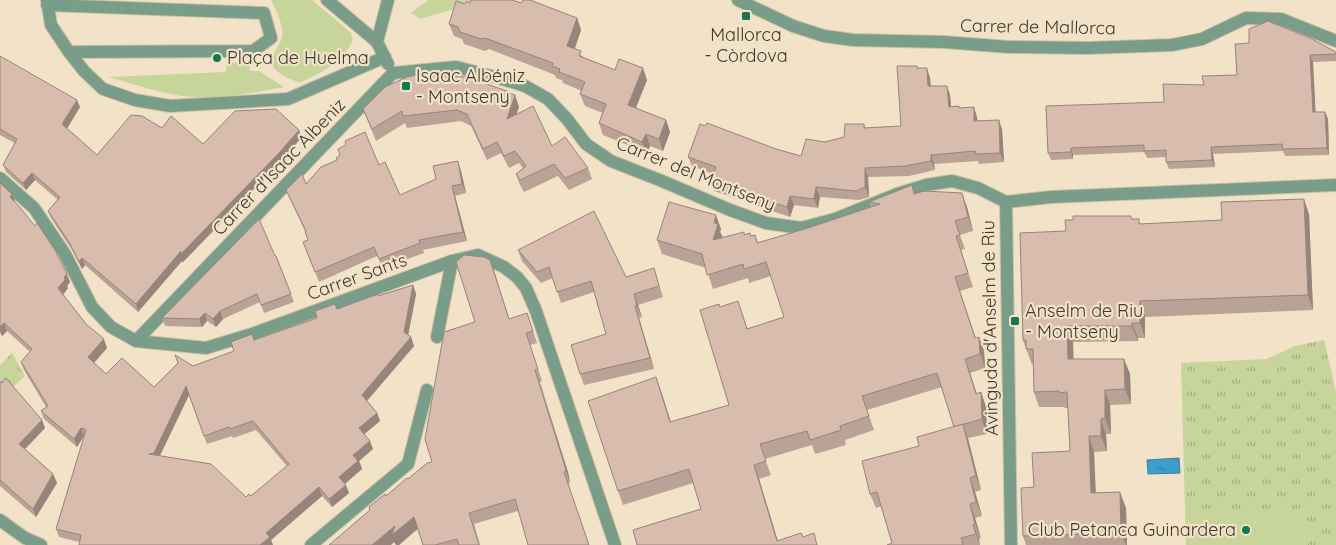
<svg xmlns="http://www.w3.org/2000/svg" width="1336" height="545" font-family="Quicksand,sans-serif">
<defs>
<pattern id="grass-tufts" width="24" height="20" patternUnits="userSpaceOnUse" patternTransform="scale(1.25)"><rect width="24" height="20" fill="#c7d59b"/><path d="M3 7l-1-3M5 7V3M7 7l1-3M15 17l-1-3M17 17v-4M19 17l1-3" fill="none" stroke="#a3ae7f"/></pattern>
<pattern id="water-ripples" width="26" height="14" patternUnits="userSpaceOnUse" patternTransform="scale(1.25)"><rect width="26" height="14" fill="#3d9ece"/><path d="M2 4q2-2 4 0t4 0M15 11q2-2 4 0t4 0" fill="none" stroke="#3582a8"/></pattern>
</defs>
<rect width="100%" height="100%" fill="#f1e2c8"/>
<g fill="url(#grass-tufts)">
<polygon points="1324,340 1336,391 1336,545 1186,545 1181,363 1267,359 1295,346"/>
<polygon points="12,353 25,376 0,399 0,365"/>
</g>
<g fill="#c7d59b">
<path d="M271 0H312L350 32 353 39C344 62 320 74 299 83 292 79 276 74 273 66 269 57 280 46 282 37 284 26 276 10 271 0Z"/>
<polygon points="428,0 486,0 420,19 411,13"/>
<path d="M249 62 250 71H259L284 87C249 94 212 101 176 95 153 91 131 83 108 77L226 72 227 63Z"/>
<polygon points="1302,507 1308,545 1186,545 1186,516 1205,512 1295,510"/>
</g>
<polygon fill="url(#water-ripples)" stroke="#3d7f9e" points="1179,458 1180,473 1148,474 1147,460"/>
<g fill="none" stroke-linecap="round" stroke-linejoin="round">
<g stroke="#cdc0a9" stroke-width="14">
<g id="minor">
<polyline points="47,0 51,25 69,52 84,71 103,89 135,100 170,106 288,99 385,57"/>
<polyline points="327,0 377,42"/>
<polyline points="738,0 793,26 824,36 853,40 944,42 1009,47 1088,48 1172,45 1202,39 1246,18 1281,19 1336,41"/>
<polyline points="47,5 264,13 271,38 253,51 69,52"/>
<polyline points="388,64 377,42 388,0"/>
<polyline points="393,73 456,67 499,78 525,86 548,99 567,119 586,144 611,161 662,181 730,210 766,223 801,228 835,219 897,194 926,185 952,181 978,188 1006,202"/>
<polyline points="0,178 34,208 65,254 92,307 111,327 136,341 206,348 252,334 452,261 478,255 504,267 517,277 526,288 536,311 615,545"/>
<polyline points="1006,202 1011,545"/>
<polyline points="1006,202 1051,197 1336,185"/>
<polyline points="437,337 452,261"/>
<polyline points="136,341 393,73"/>
<polyline points="0,520 25,538 41,545"/>
<polyline points="311,545 408,464 427,390"/>
</g>
</g>
<use href="#minor" stroke="#799d88" stroke-width="12"/>
</g>
<g fill="#baa296" fill-rule="evenodd">
<polygon points="470,3 521,3 577,18 581,30 575,49 583,57 615,70 647,80 636,108 666,120 670,132 663,151 650,146 647,153 603,135 599,123 603,113 585,106 580,94 582,91 563,83 562,80 556,78 555,75 489,49 485,51 464,44 462,39 454,36 449,24 465,4"/>
<polygon points="1235,44 1336,52 1336,61 1313,62 1315,112 1325,112 1328,119 1329,155 1285,156 1283,151 1213,154 1215,167 1169,169 1166,162 1166,157 1147,158 1144,152 1073,155 1073,159 1051,160 1048,153 1204,85 1237,75"/>
<polygon points="0,56 80,107 67,128 97,155 162,128 203,144 302,137 283,159 183,262 182,261 138,312 85,265 82,269 72,250 51,218 48,211 58,200 35,180 26,190 6,172 3,165 15,143 0,135"/>
<polygon points="917,66 917,68 930,78 931,86 947,86 950,95 951,106 959,106 959,108 977,117 977,121 1002,129 1004,162 979,164 978,161 934,164 935,170 909,176 868,177 869,197 859,200 820,197 818,208 794,205 790,217 714,191 710,181 713,174 692,166 688,157 776,149 801,156 825,142 844,137 864,124 865,128 901,126"/>
<polygon points="448,76 515,95 519,107 516,114 552,146 588,168 592,179 569,190 558,176 524,192 520,185 516,174 523,168 519,163 509,168 501,153 487,160 471,126 461,121 407,128 405,123 376,141 363,109"/>
<polygon points="379,165 400,195 461,171 466,193 455,196 467,241 423,250 424,253 383,268 377,256 319,282 303,242 308,240 305,231 290,199 286,190 306,184"/>
<path d="M0 183 12 194 15 202 70 282 67 286 68 288 63 295 86 324 107 348 94 363 106 374 154 387 193 366 234 351 254 340 317 318 337 309 413 285 416 294 408 335 411 337 414 346 367 401 377 413 380 421 364 434 373 449 359 461 362 469 345 484 349 493 332 507 322 496 271 540 273 545H79V542L59 537 56 529 84 436 77 447 44 419 41 411 46 407 24 370 21 362 30 352 7 331 2 336 0 333ZM189 395 207 444 232 436 233 438 256 430 287 466 251 496 246 497 160 456Z"/>
<polygon points="912,185 915,194 967,207 973,231 960,235 965,249 961,250 973,287 960,291 976,338 979,337 984,351 985,368 970,373 977,394 981,392 986,407 987,434 968,438 981,490 975,492 982,516 975,518 981,538 979,539 980,545 887,545 892,543 881,506 876,508 870,494 919,446 954,427 942,387 867,410 874,430 845,440 846,445 815,454 812,445 765,459 771,475 759,479 778,541 803,537 818,545 637,545 701,509 693,483 623,505 618,491 661,391 671,422 729,405 720,307 743,315 747,329 784,317 771,276 749,283 748,278 713,289 706,268 662,254 657,240 721,229 720,232 723,238 744,235 751,236 755,235 758,243 808,228 871,207 869,202"/>
<polygon points="1309,214 1313,310 1145,317 1145,338 1138,338 1138,341 1073,342 1073,359 1124,359 1130,374 1131,404 1110,405 1111,434 1106,434 1107,451 1094,452 1096,493 1126,508 1127,545 1026,545 1023,536 1034,487 1070,451 1068,408 1065,408 1064,407 1039,407 1034,392 1033,364 1032,365 1023,340 1066,231 1133,219 1141,224 1222,220"/>
<polygon points="518,250 626,277 654,268 663,297 638,305 642,317 639,318 654,369 584,385 580,374 606,334 594,292 561,303 553,278 541,283 522,261"/>
<polygon points="276,256 294,302 264,313 260,302 223,319 216,327 207,321 202,327 165,326 162,318"/>
<polygon points="494,271 509,319 531,325 537,343 530,345 542,381 540,382 568,472 570,483 518,511 474,524 480,545 423,545 418,529 399,545 394,542 386,496 432,462 475,322"/>
<polygon points="0,381 42,420 45,428 25,449 53,474 57,483 36,517 0,486"/>
</g>
<g fill="#97847a">
<polygon points="577,18 581,30 571,58 567,46"/>
<polygon points="1310,55 1313,62 1316,119 1313,112"/>
<polygon points="643,68 647,80 632,117 628,105"/>
<polygon points="927,68 930,78 931,96 928,86"/>
<polygon points="947,86 950,95 952,116 949,107"/>
<polygon points="510,92 513,100 515,95 519,107 511,131 507,119 509,93"/>
<polygon points="77,100 80,107 65,132 62,124"/>
<polygon points="974,107 977,117 978,130 974,121"/>
<polygon points="1325,112 1328,119 1329,155 1327,148"/>
<polygon points="666,120 670,132 663,151 659,139"/>
<polygon points="999,120 1002,129 1004,162 1000,153"/>
<polygon points="299,130 302,137 283,159 183,262 182,261 138,312 136,304 181,251"/>
<polygon points="646,134 650,146 647,153 642,142"/>
<polygon points="1211,147 1213,154 1215,167 1212,160"/>
<polygon points="1071,148 1073,155 1073,159 1071,152"/>
<polygon points="931,155 934,164 935,170 931,161"/>
<polygon points="458,161 461,171 466,193 462,184"/>
<polygon points="865,168 868,177 869,197 865,187"/>
<polygon points="32,173 35,180 26,190 23,183"/>
<polygon points="452,186 455,196 467,241 463,232"/>
<polygon points="816,187 820,197 818,208 814,199"/>
<polygon points="962,193 967,207 973,231 968,217"/>
<polygon points="12,194 15,202 10,197"/>
<polygon points="790,196 794,205 790,217 787,207"/>
<polygon points="1304,199 1309,214 1313,310 1308,295"/>
<polygon points="716,215 721,229 720,232 723,238 713,240 714,223"/>
<polygon points="82,258 85,265 82,269 79,262"/>
<polygon points="490,260 494,271 513,331 509,319"/>
<polygon points="67,274 70,282 67,286 68,288 61,297 58,288 64,277"/>
<polygon points="955,277 979,350 979,337 984,351 985,368"/>
<polygon points="413,285 416,294 407,341 404,332"/>
<polygon points="634,294 638,305 642,317 637,306"/>
<polygon points="1140,301 1145,317 1145,338 1140,323"/>
<polygon points="635,306 639,318 654,369 650,358"/>
<polygon points="220,311 223,319 216,327 213,319"/>
<polygon points="205,313 207,321 202,327 199,319"/>
<polygon points="4,323 7,331 2,336 0,330 0,327"/>
<polygon points="1132,323 1138,338 1138,341 1132,326"/>
<polygon points="1067,326 1073,342 1074,374 1068,359"/>
<polygon points="411,337 414,346 365,403 362,395"/>
<polygon points="104,339 107,348 91,366 88,357"/>
<polygon points="965,359 970,373 981,408 976,394"/>
<polygon points="1124,359 1130,374 1131,404 1125,389"/>
<polygon points="535,370 568,472 570,483 566,471"/>
<polygon points="656,377 661,391 675,436 670,422"/>
<polygon points="186,386 189,395 157,461 154,453"/>
<polygon points="1105,390 1110,405 1111,434 1105,418"/>
<polygon points="981,392 986,407 987,434 982,419"/>
<polygon points="377,413 380,421 362,436 359,428"/>
<polygon points="1101,419 1106,434 1107,451 1101,436"/>
<polygon points="42,420 45,428 22,452 19,444"/>
<polygon points="963,424 968,439 981,490 976,476"/>
<polygon points="81,428 84,436 77,447 74,439"/>
<polygon points="1089,436 1094,452 1096,508 1091,493"/>
<polygon points="370,441 373,449 359,461 362,469 342,486 339,477 353,455"/>
<polygon points="754,465 759,479 779,545 778,545"/>
<polygon points="53,474 57,483 36,517 33,509"/>
<polygon points="970,478 975,492 982,516 976,502"/>
<polygon points="346,485 349,493 332,507 329,499"/>
<polygon points="319,487 322,496 271,540 273,545 260,545 266,533"/>
<polygon points="1120,492 1126,508 1127,545 1126,545 1121,533"/>
<polygon points="970,504 975,518 981,538 975,524"/>
<polygon points="414,517 418,528 399,545 396,545 394,542 391,545 372,545 395,526"/>
<polygon points="973,525 979,539 980,545 976,534"/>
</g>
<g fill="#d8bcae" stroke="#97847a" fill-rule="evenodd">
<polygon points="471,0 512,0 521,3 523,0 530,0 577,18 567,46 581,51 579,56 615,70 619,59 643,68 628,105 666,120 659,139 646,134 642,142 599,123 606,104 580,94 585,82 559,72 560,69 552,66 553,63 485,38 481,39 460,32 458,27 449,24 456,1 465,4 467,1 470,3"/>
<polygon points="1268,21 1310,38 1336,52 1336,54 1310,55 1313,112 1325,112 1327,148 1283,149 1282,144 1211,147 1212,160 1166,162 1166,150 1144,151 1144,145 1071,148 1071,152 1048,153 1046,106 1164,102 1163,84 1204,85 1202,76 1237,75 1235,44 1249,43 1249,29"/>
<polygon points="0,56 77,100 62,124 97,155 131,115 142,116 162,128 171,116 203,144 235,111 276,109 299,130 280,152 180,255 181,251 136,304 82,258 79,262 69,242 48,211 60,197 32,173 23,183 3,165 17,139 0,129"/>
<polygon points="897,66 917,66 917,68 927,68 928,86 947,86 949,107 959,106 959,108 974,107 974,121 999,120 1000,153 976,154 975,151 931,155 931,161 905,166 865,168 865,187 856,191 816,187 814,199 790,196 787,207 710,181 716,167 688,157 700,124 705,126 707,123 776,149 801,156 806,139 825,142 844,137 845,124 864,124 864,128 901,126"/>
<polygon points="445,70 445,76 466,77 510,92 509,93 515,95 507,119 533,106 552,146 565,137 588,168 565,178 554,164 520,180 516,174 526,166 515,151 504,156 497,142 483,149 467,114 457,110 403,116 402,111 372,129 363,109 385,87 407,77 429,72"/>
<polygon points="365,132 379,165 385,162 400,195 436,179 433,166 458,161 462,184 452,186 463,232 419,240 420,243 379,259 374,247 315,272 303,242 308,240 305,231 306,231 286,190 302,174 306,184 321,167 337,160 336,158 340,155 338,149 346,145 345,141"/>
<path d="M0 183 12 194 10 197 18 205 35 226 37 223 55 250 67 274 64 277 65 280 58 288 86 324 104 339 88 357 106 374 122 358 154 387 178 363 175 355 193 366 234 351 231 342 252 334 254 340 317 318 315 311 335 304 337 309 378 294V296L413 285 404 332 411 337 362 395 377 413 359 428 370 441 353 455 358 461 339 477 346 485 329 499 319 487 266 533 270 537 260 545H79L81 535 56 529 86 430 81 428 74 439 41 411 48 406 21 362 32 349 4 323 0 327ZM186 386 204 436 229 427 230 429 253 421 289 464 251 496 249 494 246 497 211 464 149 454 154 453Z"/>
<polygon points="912,185 914,194 924,191 962,193 968,217 955,221 960,235 956,236 968,273 955,277 975,338 979,337 980,354 965,359 976,394 981,392 982,419 954,427 937,373 862,396 869,416 840,426 841,430 810,440 807,431 760,444 766,461 754,465 777,541 801,533 803,537 814,533 817,545 637,545 633,530 701,509 689,469 618,491 588,401 656,377 670,422 729,405 700,310 719,304 720,307 738,301 747,329 784,317 766,262 744,269 743,264 707,275 702,254 657,240 669,202 716,215 714,223 718,224 713,240 744,232 744,235 750,233 751,236 755,235 757,243 808,228 880,204 869,202"/>
<polygon points="1304,199 1308,295 1140,301 1140,323 1132,323 1132,326 1067,326 1068,359 1124,359 1125,389 1105,390 1105,418 1101,419 1101,436 1089,436 1091,493 1120,492 1121,533 1023,536 1021,488 1034,487 1032,453 1070,451 1067,392 1059,393 1059,391 1034,392 1033,349 1026,349 1026,340 1023,340 1020,233 1066,231 1065,220 1073,220 1073,216 1131,216 1131,219 1139,219 1139,224 1222,220 1221,202"/>
<polygon points="594,211 626,277 654,268 659,286 634,294 637,306 635,306 650,358 580,374 571,345 606,334 591,281 557,292 549,267 537,272 518,250"/>
<polygon points="259,219 275,256 276,256 291,294 261,305 257,294 220,311 213,319 205,313 199,319 162,318"/>
<polygon points="464,255 484,257 490,260 509,319 527,313 533,331 526,333 538,369 535,370 563,460 566,471 564,472 589,545 528,545 515,499 469,513 479,545 459,545 457,539 435,545 423,545 414,517 392,535 395,526 372,545 329,545 370,510 369,507 385,494 386,496 407,478 408,479 427,463 432,462 425,439 444,332 475,322 456,262"/>
<polygon points="6,378 42,420 19,444 53,474 33,509 0,480 0,381 2,383"/>
<polygon points="963,424 976,476 970,478 976,502 970,504 975,524 973,525 976,534 961,538 963,545 887,545 892,543 877,492 870,494 862,461 919,446 917,437"/>
</g>
<g fill="#147952" stroke="#f1e2c8" stroke-width="2">
<rect x="741" y="11" width="10" height="10" rx="2.5"/>
<circle cx="217" cy="58" r="5"/>
<rect x="401" y="81" width="10" height="10" rx="2.5"/>
<rect x="1010" y="316" width="10" height="10" rx="2.5"/>
<circle cx="1246" cy="530" r="5"/>
</g>
<g text-anchor="middle" stroke-width="4.5" stroke-linejoin="round" paint-order="stroke">
<g font-size="18" fill="#3e382e" stroke="#f1e2c8">
<text transform="translate(1038 27) rotate(1)" y="6">Carrer de Mallorca</text>
<text transform="translate(279 167) rotate(-46)" y="6">Carrer d'Isaac Albeniz</text>
<text transform="translate(696 174) rotate(22)" y="6">Carrer del Montseny</text>
<text transform="translate(357 277) rotate(-20)" y="6">Carrer Sants</text>
<text transform="translate(990 328) rotate(-91)" y="6">Avinguda d'Anselm de Riu</text>
</g>
<g font-size="18" fill="#3e382e" stroke="#f1e2c8" text-anchor="start">
<text x="746" y="41" text-anchor="middle">Mallorca<tspan x="746" dy="21">- Còrdova</tspan></text>
<text x="227" y="64">Plaça de Huelma</text>
<text x="416" y="82">Isaac Albéniz<tspan x="416" dy="21">- Montseny</tspan></text>
<text x="1025" y="317">Anselm de Riu<tspan x="1025" dy="21">- Montseny</tspan></text>
<text x="1236" y="536" text-anchor="end">Club Petanca Guinardera</text>
</g>
</g>
</svg>
